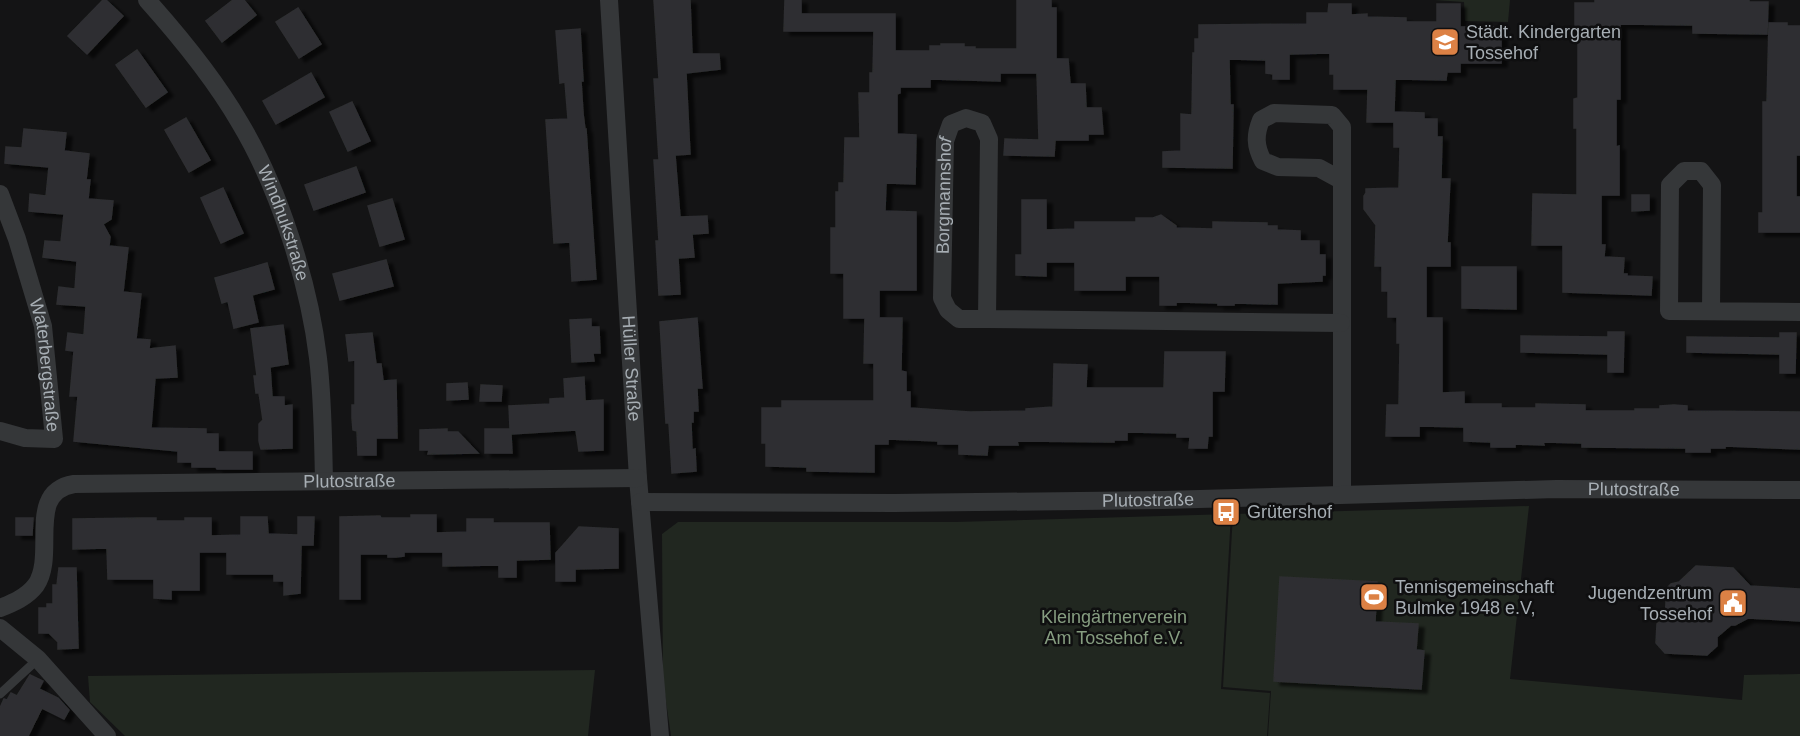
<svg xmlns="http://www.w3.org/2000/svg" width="1800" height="736" font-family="Arial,sans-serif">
<defs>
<filter id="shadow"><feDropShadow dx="6" dy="4" stdDeviation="1.5" flood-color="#0009"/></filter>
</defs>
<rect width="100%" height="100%" fill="#141415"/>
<g fill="#212720">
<polygon points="1434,0 1510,0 1508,22 1465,21 1464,2"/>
<polygon points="1529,506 1510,679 1742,700 1744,675 1800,674 1800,736 1268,736 1271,691 1223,687 1233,514"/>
<polygon points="1231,514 1221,689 1270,693 1267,736 671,736 663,681 662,534 678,522 955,522"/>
<polygon points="595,670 588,736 125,736 90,702 88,676"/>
</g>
<g fill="#2f2f31" stroke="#2e2f31" stroke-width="1.5" filter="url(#shadow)">
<polygon points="103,0 106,0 123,16 87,54 68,36"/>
<polygon points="233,0 244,0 256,15 222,42 206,21"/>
<polygon points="654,0 690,0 692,54 719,54 720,69 686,73 690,154 675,155 680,217 707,216 708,233 692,234 694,257 678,258 680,294 659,295 656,241 659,241 654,160 659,160 654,79 659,79"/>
<polygon points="785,0 801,0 801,14 895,14 895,51 930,51 930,46 941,46 941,44 964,44 964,47 975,47 975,49 1017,49 1017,0 1051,0 1051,8 1056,8 1056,59 1068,59 1070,84 1085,84 1086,108 1101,108 1103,134 1088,134 1088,140 1055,140 1054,156 1004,155 1005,139 1039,140 1037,73 1000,73 1000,81 930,79 930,87 900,87 900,93 897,94 897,134 916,135 915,184 886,183 885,211 916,212 916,290 879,290 879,318 844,318 844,273 831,273 831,228 836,228 836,192 839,192 839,183 844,183 845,138 860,138 859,93 870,93 870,73 873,73 874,31 784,31"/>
<polygon points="1595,0 1749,0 1749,2 1768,2 1767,34 1693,33 1693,25 1620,24 1620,99 1616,99 1616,147 1619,146 1619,195 1601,195 1601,245 1605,245 1604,257 1624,258 1623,274 1627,274 1627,276 1652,277 1651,295 1563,292 1563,245 1532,245 1533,194 1577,195 1577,128 1574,128 1574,99 1578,98 1578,32 1575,32 1575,3 1595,3"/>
<polygon points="1329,4 1351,4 1351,15 1367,14 1367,17 1406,18 1406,22 1437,22 1437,4 1460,4 1460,27 1501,27 1501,63 1460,63 1460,72 1447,72 1446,80 1395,79 1394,112 1424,113 1424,119 1437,119 1437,137 1442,137 1441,179 1450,179 1447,243 1450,243 1450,266 1426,266 1426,318 1442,318 1442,393 1464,392 1464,404 1501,404 1501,408 1536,408 1536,404 1585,405 1585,411 1635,411 1635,409 1660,409 1660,406 1674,405 1687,406 1687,411 1800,412 1800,449 1725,446 1725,448 1710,448 1710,452 1686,452 1686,448 1582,447 1582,443 1543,442 1544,445 1515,444 1515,447 1491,447 1491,442 1464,441 1464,427 1419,426 1419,436 1386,436 1387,405 1399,405 1400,343 1397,343 1397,317 1388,317 1388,291 1382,291 1382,266 1375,266 1376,225 1364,209 1364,196 1366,193 1366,189 1399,188 1400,147 1394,147 1394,122 1367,122 1368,89 1334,89 1334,74 1330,74 1330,53 1289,54 1289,79 1273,79 1273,74 1266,73 1266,60 1229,59 1230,105 1233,105 1232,168 1163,167 1163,152 1181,151 1181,114 1192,115 1193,53 1195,53 1195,39 1199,39 1199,25 1307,24 1307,13 1328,13"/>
<polygon points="298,8 321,44 299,58 276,22"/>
<polygon points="1769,23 1787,23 1787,26 1800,26 1800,155 1796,155 1796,197 1800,197 1800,232 1759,232 1759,213 1763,213 1763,102 1767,102"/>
<polygon points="580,29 583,81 581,81 583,113 585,129 586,129 596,279 572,281 570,242 554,243 546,120 568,119 565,82 560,83 556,31"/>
<polygon points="137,50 167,92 146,107 116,65"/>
<polygon points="311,73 324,97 276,124 263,101"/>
<polygon points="352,102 370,141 348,151 330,112"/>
<polygon points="186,118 210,160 189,172 165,130"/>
<polygon points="24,129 66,133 64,151 89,154 86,180 90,180 88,199 113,201 111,219 103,224 110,237 109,246 128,248 123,292 141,294 136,339 150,340 149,349 175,346 177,377 155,378 151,428 206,429 206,434 218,434 218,452 252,452 252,469 217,469 216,467 192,467 192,462 178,462 178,451 74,441 78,396 70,396 74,351 66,350 68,333 84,335 86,306 57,304 59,287 75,289 77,261 43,257 45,241 61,242 64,214 29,211 30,194 46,196 49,167 5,163 6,147 22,148"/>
<polygon points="356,167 365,192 314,210 305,185"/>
<polygon points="223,188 243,233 221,243 201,198"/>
<polygon points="1632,195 1649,195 1649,210 1632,211"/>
<polygon points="392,199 404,239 380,246 368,206"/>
<polygon points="1022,200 1046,200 1046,230 1075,229 1075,222 1136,222 1136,218 1153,218 1161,215 1176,226 1176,228 1213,229 1213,222 1267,223 1267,226 1277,226 1277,230 1300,231 1300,241 1319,241 1319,255 1325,255 1325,275 1322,275 1322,281 1277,283 1277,304 1234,303 1234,305 1218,305 1218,303 1176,302 1176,305 1160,305 1160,276 1125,276 1125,290 1075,290 1075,262 1046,262 1046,276 1016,275 1016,255 1022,255"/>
<polygon points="386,260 393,286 340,300 333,274"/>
<polygon points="267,263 274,289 252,295 258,322 234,328 228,301 222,303 215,278"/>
<polygon points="1462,267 1516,267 1516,309 1462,308"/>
<polygon points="697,318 702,388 697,388 698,411 693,411 693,422 691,422 692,450 695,449 696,471 672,473 669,423 666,423 660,322"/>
<polygon points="865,318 902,318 901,371 906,372 906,392 910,392 910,408 970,412 1026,411 1026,409 1053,407 1054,364 1087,365 1086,388 1164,388 1165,352 1225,352 1224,391 1212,391 1212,436 1208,436 1207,448 1189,448 1190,437 1177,437 1177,433 1127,432 1127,440 1114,440 1114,442 1017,441 1018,445 988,445 987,455 959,454 959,444 938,444 938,441 888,439 888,444 874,444 874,472 807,471 807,467 766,466 766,443 762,443 762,408 782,408 782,401 874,401 874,363 864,363"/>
<polygon points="591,319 591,327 599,327 600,353 593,353 594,361 572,362 570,320"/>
<polygon points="283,325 288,364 270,367 272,397 284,397 284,406 292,405 292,448 261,449 259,441 259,424 263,420 259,393 256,393 254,376 257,376 251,329"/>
<polygon points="1608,332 1624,332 1623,372 1608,372 1608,354 1521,352 1521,336 1608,337"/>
<polygon points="372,333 376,364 381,364 383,381 396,380 397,438 376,438 376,455 358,455 357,431 353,430 352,418 352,405 355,405 355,360 349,361 346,335"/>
<polygon points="1780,333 1796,333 1795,373 1780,373 1780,354 1687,352 1687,337 1780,338"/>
<polygon points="584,377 585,401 603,400 603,450 579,451 576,430 511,434 512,453 485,453 485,429 510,429 509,406 550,404 550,399 565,398 564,379"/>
<polygon points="467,383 468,399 447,400 447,384"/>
<polygon points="481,385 502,386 501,401 480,401"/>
<polygon points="447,429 447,432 458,432 478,453 428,454 429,450 420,450 420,430"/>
<polygon points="411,515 436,515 436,533 467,532 467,519 493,519 493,523 549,523 550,559 516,560 516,577 499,577 499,565 443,566 443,552 404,552 404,556 396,557 388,557 388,554 360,554 360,599 340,599 340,517 380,516 381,518 411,518"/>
<polygon points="241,517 267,517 268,534 298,535 298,517 314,517 313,545 301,545 300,593 284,595 284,581 274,581 274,574 227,574 227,552 199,552 199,590 171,590 171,599 154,598 154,579 108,579 107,548 73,549 73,519 142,518 156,518 156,521 185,521 185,518 211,518 211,536 241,535"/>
<polygon points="16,518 33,518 32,535 16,535"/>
<polygon points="579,527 618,529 618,568 575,569 575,581 556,581 556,553"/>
<polygon points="1696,566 1733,568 1750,586 1800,589 1800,621 1748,618 1735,625 1731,625 1717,637 1717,646 1707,655 1665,653 1656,643 1657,624 1665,618 1667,588 1671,584 1679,582"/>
<polygon points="59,568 76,568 78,648 58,649 58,642 49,633 39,633 39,608 47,608 47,604 53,604 53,585 57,585"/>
<polygon points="1280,577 1377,582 1375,622 1418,624 1416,650 1424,651 1421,689 1274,681"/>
<polygon points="30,675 43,681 39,689 58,698 69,710 64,719 42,708 28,736 0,736 0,708 4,699 7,700 11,693 17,696"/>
</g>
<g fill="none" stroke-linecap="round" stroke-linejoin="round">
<polyline stroke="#353739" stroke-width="9" points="0,694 38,659"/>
<g stroke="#353739" stroke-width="18">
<path id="s1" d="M147 0C181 38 214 78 240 123 279 188 309 283 318 358 323 399 323 440 324 481"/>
<path id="s2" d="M609 0 638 478 660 736"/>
<path d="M1341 180 1319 168 1278 167 1263 161C1255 146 1255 135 1261 120L1274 113 1332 115 1342 127V494"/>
<path id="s3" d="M0 194 17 239 43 326 54 439 25 438 0 431"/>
<polyline points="1711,311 1712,185 1701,171 1684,171 1670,185 1669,311 1800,312"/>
<path id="s4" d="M987 319H959L948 310 942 298 945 141 951 124 966 118 982 123 989 139 987 319 1341 323"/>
<path id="s5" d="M640 502 894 503 1163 500 1556 489 1800 490"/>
<path id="s6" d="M0 608C13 603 27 597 36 585 57 554 25 492 74 484L638 478"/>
<polyline points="0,628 38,659 107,736"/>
</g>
</g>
<defs>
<g id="school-square" transform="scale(1.5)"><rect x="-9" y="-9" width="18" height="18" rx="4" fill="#dc8145" stroke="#0f0f10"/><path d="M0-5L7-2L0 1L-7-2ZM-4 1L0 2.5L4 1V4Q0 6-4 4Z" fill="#fff"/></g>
<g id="bus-square" transform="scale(1.5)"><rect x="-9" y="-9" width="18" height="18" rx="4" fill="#dc8145" stroke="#0f0f10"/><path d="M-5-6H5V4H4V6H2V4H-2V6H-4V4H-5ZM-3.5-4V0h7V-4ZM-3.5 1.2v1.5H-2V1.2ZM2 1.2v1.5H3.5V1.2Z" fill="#fff"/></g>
<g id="stadium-square" transform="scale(1.5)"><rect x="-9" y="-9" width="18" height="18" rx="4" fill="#dc8145" stroke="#0f0f10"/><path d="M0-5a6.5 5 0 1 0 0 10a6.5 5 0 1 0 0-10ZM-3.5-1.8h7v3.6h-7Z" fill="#fff"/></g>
<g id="civic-square" transform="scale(1.5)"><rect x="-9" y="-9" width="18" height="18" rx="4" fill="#dc8145" stroke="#0f0f10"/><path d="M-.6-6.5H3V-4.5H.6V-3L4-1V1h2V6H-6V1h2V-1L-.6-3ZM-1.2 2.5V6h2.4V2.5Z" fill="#fff"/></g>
</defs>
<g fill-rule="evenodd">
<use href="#school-square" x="1445" y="42"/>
<use href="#bus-square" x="1226" y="512"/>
<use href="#stadium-square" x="1374" y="597"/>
<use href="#civic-square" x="1733" y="603"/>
</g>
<g text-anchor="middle" stroke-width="5" stroke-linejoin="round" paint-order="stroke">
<g font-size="18" fill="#a7aeb4" stroke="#0f0f10" text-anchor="start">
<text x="1466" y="38">Städt. Kindergarten<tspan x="1466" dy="21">Tossehof</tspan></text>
<text x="1247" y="518">Grütershof</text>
<text x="1395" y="593">Tennisgemeinschaft<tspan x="1395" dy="21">Bulmke 1948 e.V,</tspan></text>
<text x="1712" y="599" text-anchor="end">Jugendzentrum<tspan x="1712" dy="21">Tossehof</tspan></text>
</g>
<g font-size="18" fill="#a7aeb4" stroke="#0f0f10">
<text dy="6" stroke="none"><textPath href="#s4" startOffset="158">Borgmannshof</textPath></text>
<text dy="6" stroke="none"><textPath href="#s1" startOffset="264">Windhukstraße</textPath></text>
<text dy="6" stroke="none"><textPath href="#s3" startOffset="178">Waterbergstraße</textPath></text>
<text dy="6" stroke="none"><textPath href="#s2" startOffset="369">Hüller Straße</textPath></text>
<text dy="6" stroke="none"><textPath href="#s6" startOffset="436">Plutostraße</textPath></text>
<text dy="6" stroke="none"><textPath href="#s5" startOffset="994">Plutostraße</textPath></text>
<text dy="6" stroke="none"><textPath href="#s5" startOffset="508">Plutostraße</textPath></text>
</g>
<g font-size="18" fill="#869d80" stroke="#0f0f10">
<text x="1114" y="623">Kleingärtnerverein<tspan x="1114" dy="21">Am Tossehof e.V.</tspan></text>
</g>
</g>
</svg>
